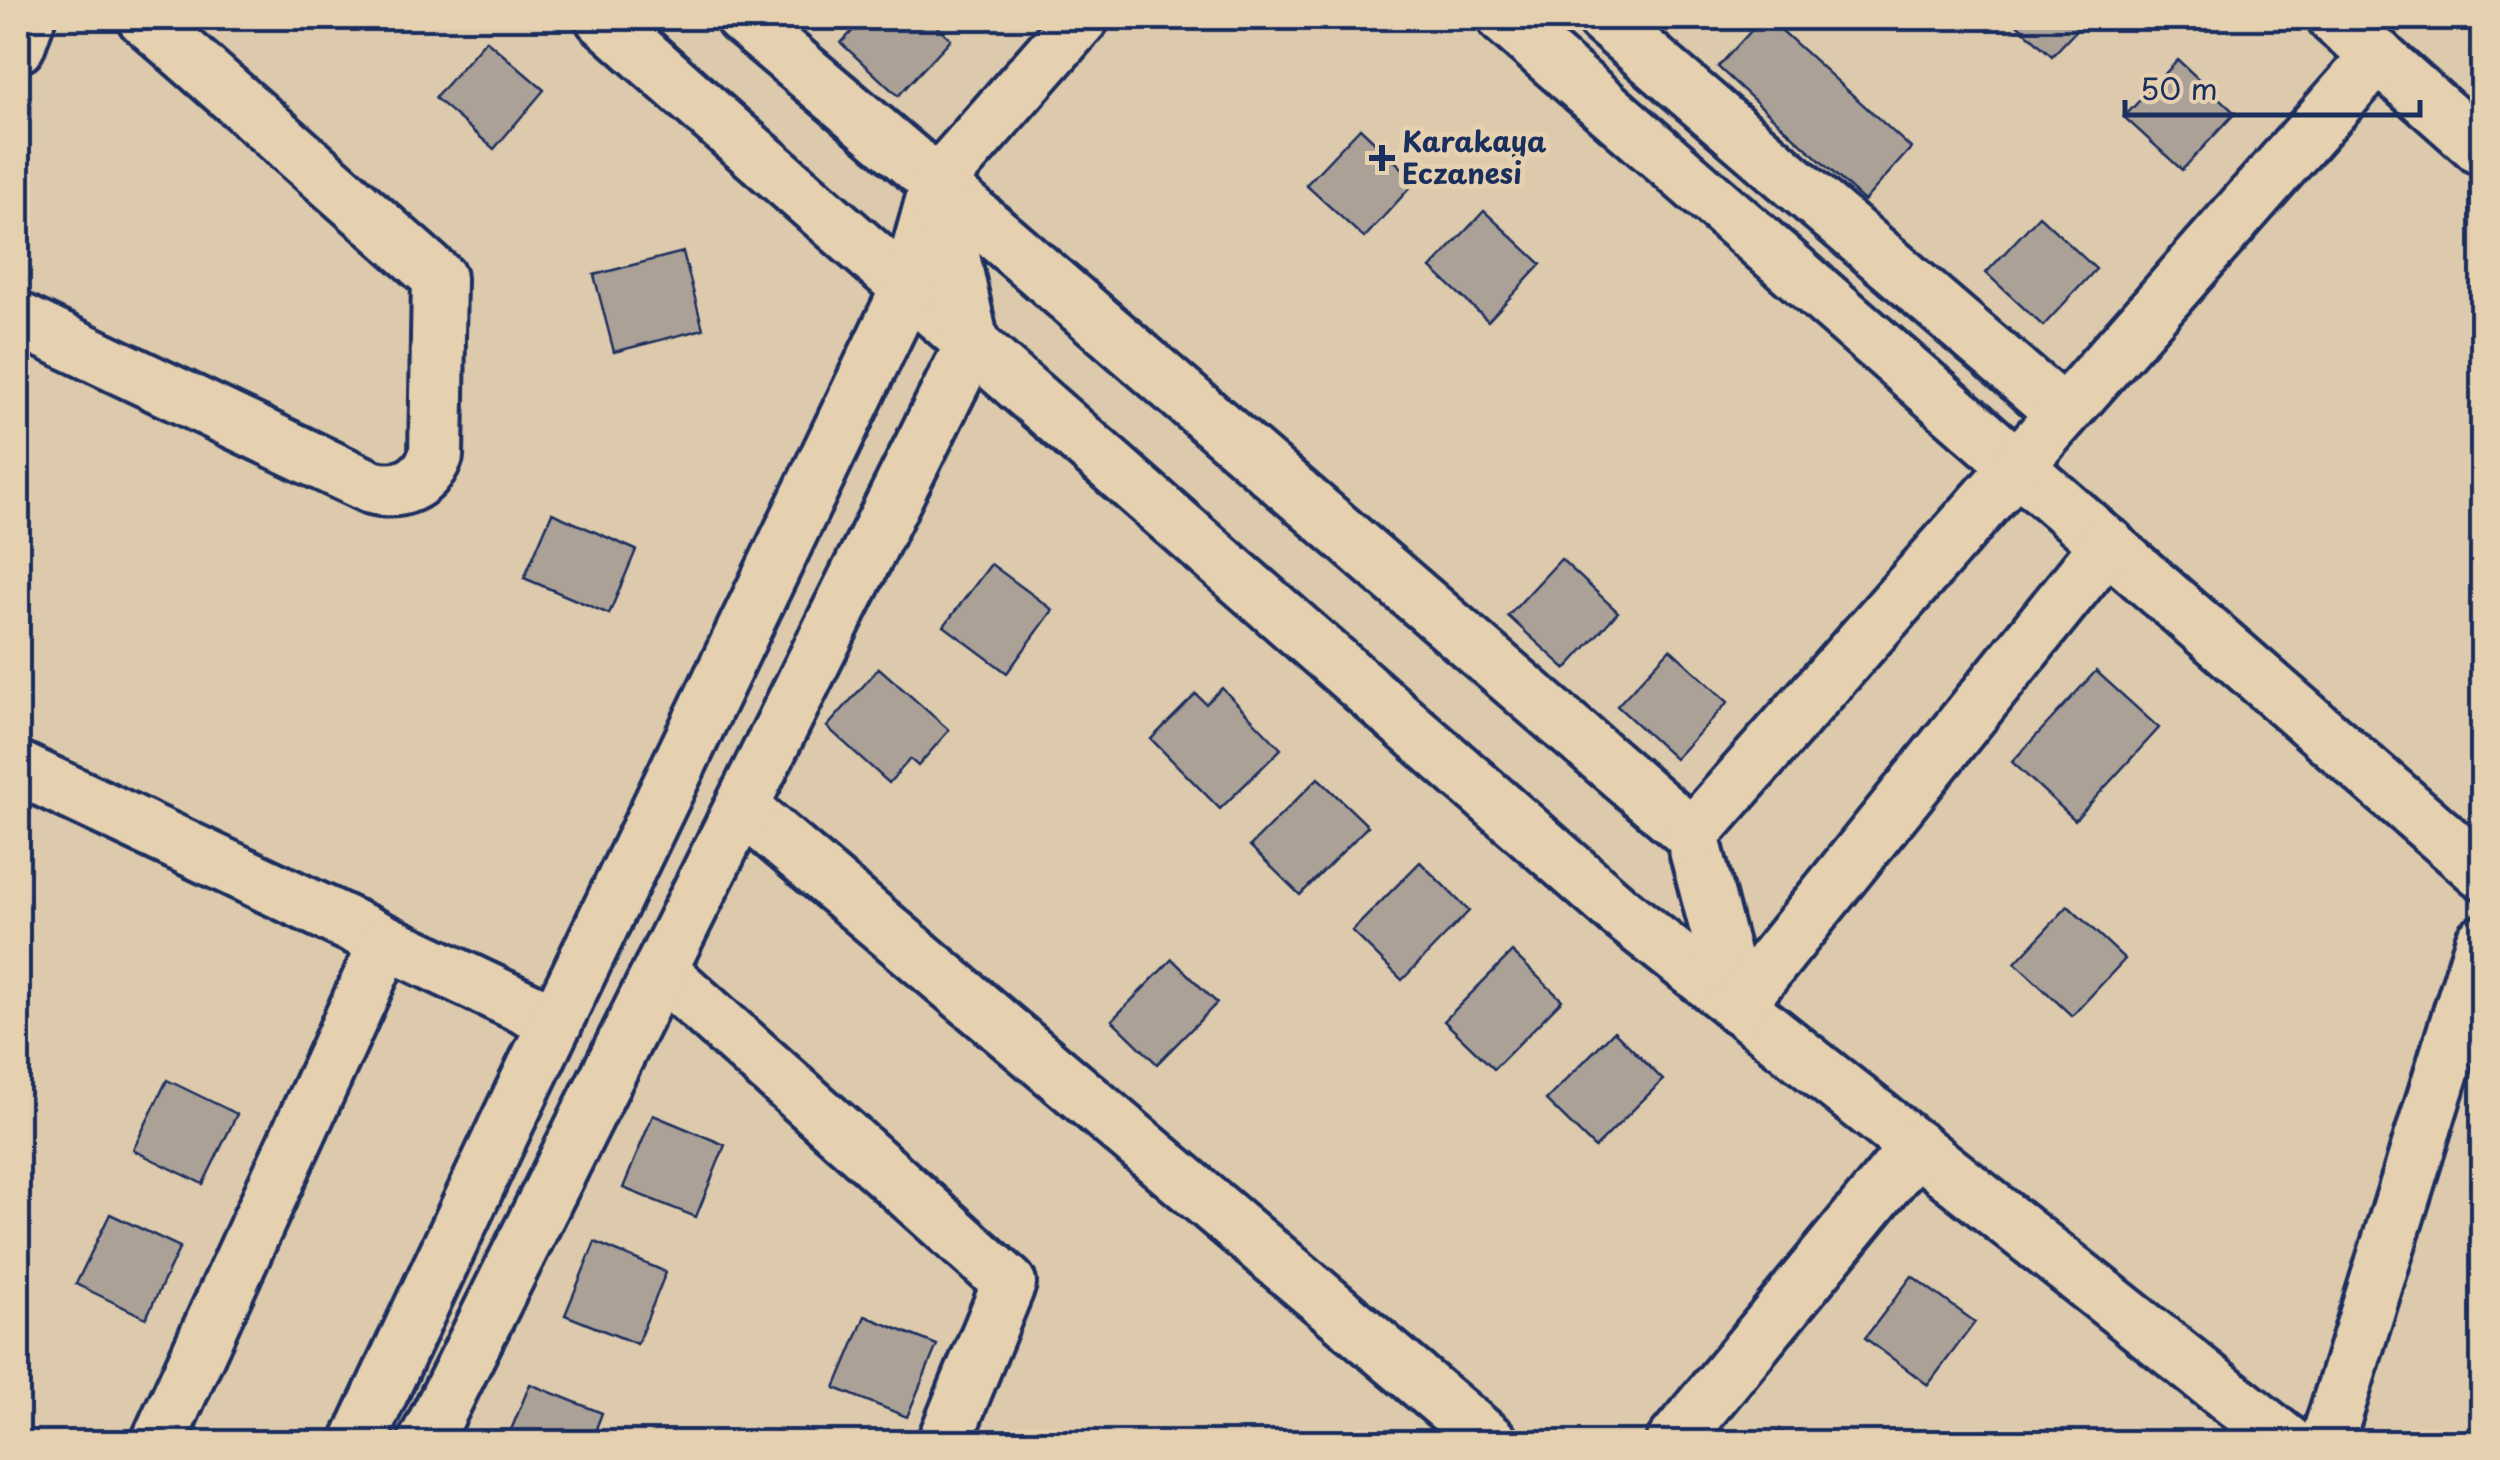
<svg xmlns="http://www.w3.org/2000/svg" width="2500" height="1460" font-family="'Playpen Sans',sans-serif">
<rect width="100%" height="100%" fill="#ddcaac"/>
<filter id="ink" filterUnits="userSpaceOnUse"><feTurbulence type="fractalNoise" baseFrequency=".01" numOctaves="2"/><feDisplacementMap in="SourceGraphic" scale="20" xChannelSelector="R" yChannelSelector="G"/><feConvolveMatrix kernelMatrix="1 2 1 2 8 2 1 2 1" color-interpolation-filters="sRGB"/></filter>
<g filter="url(#ink)">
<g fill="#aba197" stroke="#1b2f5e" stroke-width="2.5">
<polygon points="865,18 928,18 951,39 898,96 841,43"/>
<polygon points="1763,18 1768,18 1911,148 1864,201 1718,67"/>
<polygon points="2010,18 2088,18 2052,56"/>
<polygon points="486,40 544,90 494,149 435,98"/>
<polygon points="2178,60 2235,113 2182,170 2124,117"/>
<polygon points="1360,128 1416,181 1364,238 1306,185"/>
<polygon points="1484,211 1541,264 1488,321 1431,268"/>
<polygon points="2039,216 2096,269 2043,326 1986,273"/>
<polygon points="683,252 703,329 614,352 594,275"/>
<polygon points="552,513 636,550 609,614 524,578"/>
<polygon points="1561,559 1618,612 1566,669 1508,616"/>
<polygon points="991,564 1053,610 1007,673 944,626"/>
<polygon points="1670,649 1728,702 1675,759 1617,706"/>
<polygon points="879,668 949,730 918,766 910,759 889,783 827,727"/>
<polygon points="2096,671 2159,728 2075,820 2012,762"/>
<polygon points="1222,688 1281,749 1220,809 1151,739 1196,694 1206,704"/>
<polygon points="1318,778 1368,826 1300,895 1250,846"/>
<polygon points="1420,862 1469,911 1402,980 1352,931"/>
<polygon points="2068,906 2125,959 2072,1016 2015,963"/>
<polygon points="1512,952 1562,1000 1494,1069 1444,1021"/>
<polygon points="1172,959 1217,1003 1157,1064 1112,1020"/>
<polygon points="1614,1031 1663,1080 1595,1148 1546,1100"/>
<polygon points="167,1080 237,1114 203,1184 133,1150"/>
<polygon points="653,1115 725,1145 696,1217 623,1188"/>
<polygon points="110,1214 180,1247 146,1318 76,1284"/>
<polygon points="595,1242 666,1272 637,1344 565,1315"/>
<polygon points="1912,1276 1975,1322 1928,1385 1865,1338"/>
<polygon points="865,1316 937,1345 907,1417 835,1388"/>
<polygon points="530,1384 602,1413 591,1442 506,1442"/>
<polygon points="1780,1429 1795,1442 1768,1442"/>
</g>
<g fill="none" stroke-linecap="round" stroke-linejoin="round">
<g stroke="#1b2f5e" stroke-width="60">
<g id="minor">
<polyline points="602,18 738,139 1621,913 2287,1442"/>
<polyline points="742,18 937,183 1692,835 1737,1006"/>
<polyline points="1504,18 2482,872"/>
<polyline points="1603,18 2063,413"/>
<polyline points="2334,18 2482,149"/>
<polyline points="18,46 28,18"/>
<path d="M18 319 371 487C401 495 424 484 436 456L439 278 144 18"/>
<polyline points="18,768 556,1022"/>
<polyline points="742,807 1491,1442"/>
<polyline points="1692,835 2378,56"/>
<polyline points="660,970 1009,1283 944,1442"/>
<polyline points="1737,1006 2108,544"/>
<polyline points="158,1442 386,942"/>
<polyline points="358,1442 506,1125 908,288 937,183 1082,18"/>
<polyline points="425,1442 972,344 939,191"/>
<polyline points="1673,1442 1916,1147"/>
<polyline points="2327,1442 2482,942"/>
</g>
</g>
<use href="#minor" stroke="#e5d0af" stroke-width="52"/>
</g>
</g>
<path fill="#1b2f5e" stroke="#e5d0af" stroke-width="4" d="M1377 143h10v10h10v10h-10v10h-10v-10h-10v-10h10z"/>
<g text-anchor="middle" stroke-width="10" stroke-linejoin="round" paint-order="stroke">
<g font-size="28" font-weight="bold" fill="#1b2f5e" stroke="#e5d0af" text-anchor="start">
<text x="1402" y="152">Karakaya<tspan x="1402" dy="32">Eczanesi</tspan></text>
</g>
</g>
<rect width="2500" height="1460" fill="none" stroke="#e5d0af" stroke-width="60"/>
<rect x="30" y="30" width="2440" height="1400" fill="none" stroke="#1b2f5e" stroke-width="4" filter="url(#ink)"/>
<path d="M2125 100v15h295v-15" fill="none" stroke="#1b2f5e" stroke-width="5"/>
<text x="2140" y="100" font-size="30" fill="#1b2f5e" stroke="#e5d0af" stroke-width="8" paint-order="stroke">50 m</text>
</svg>
